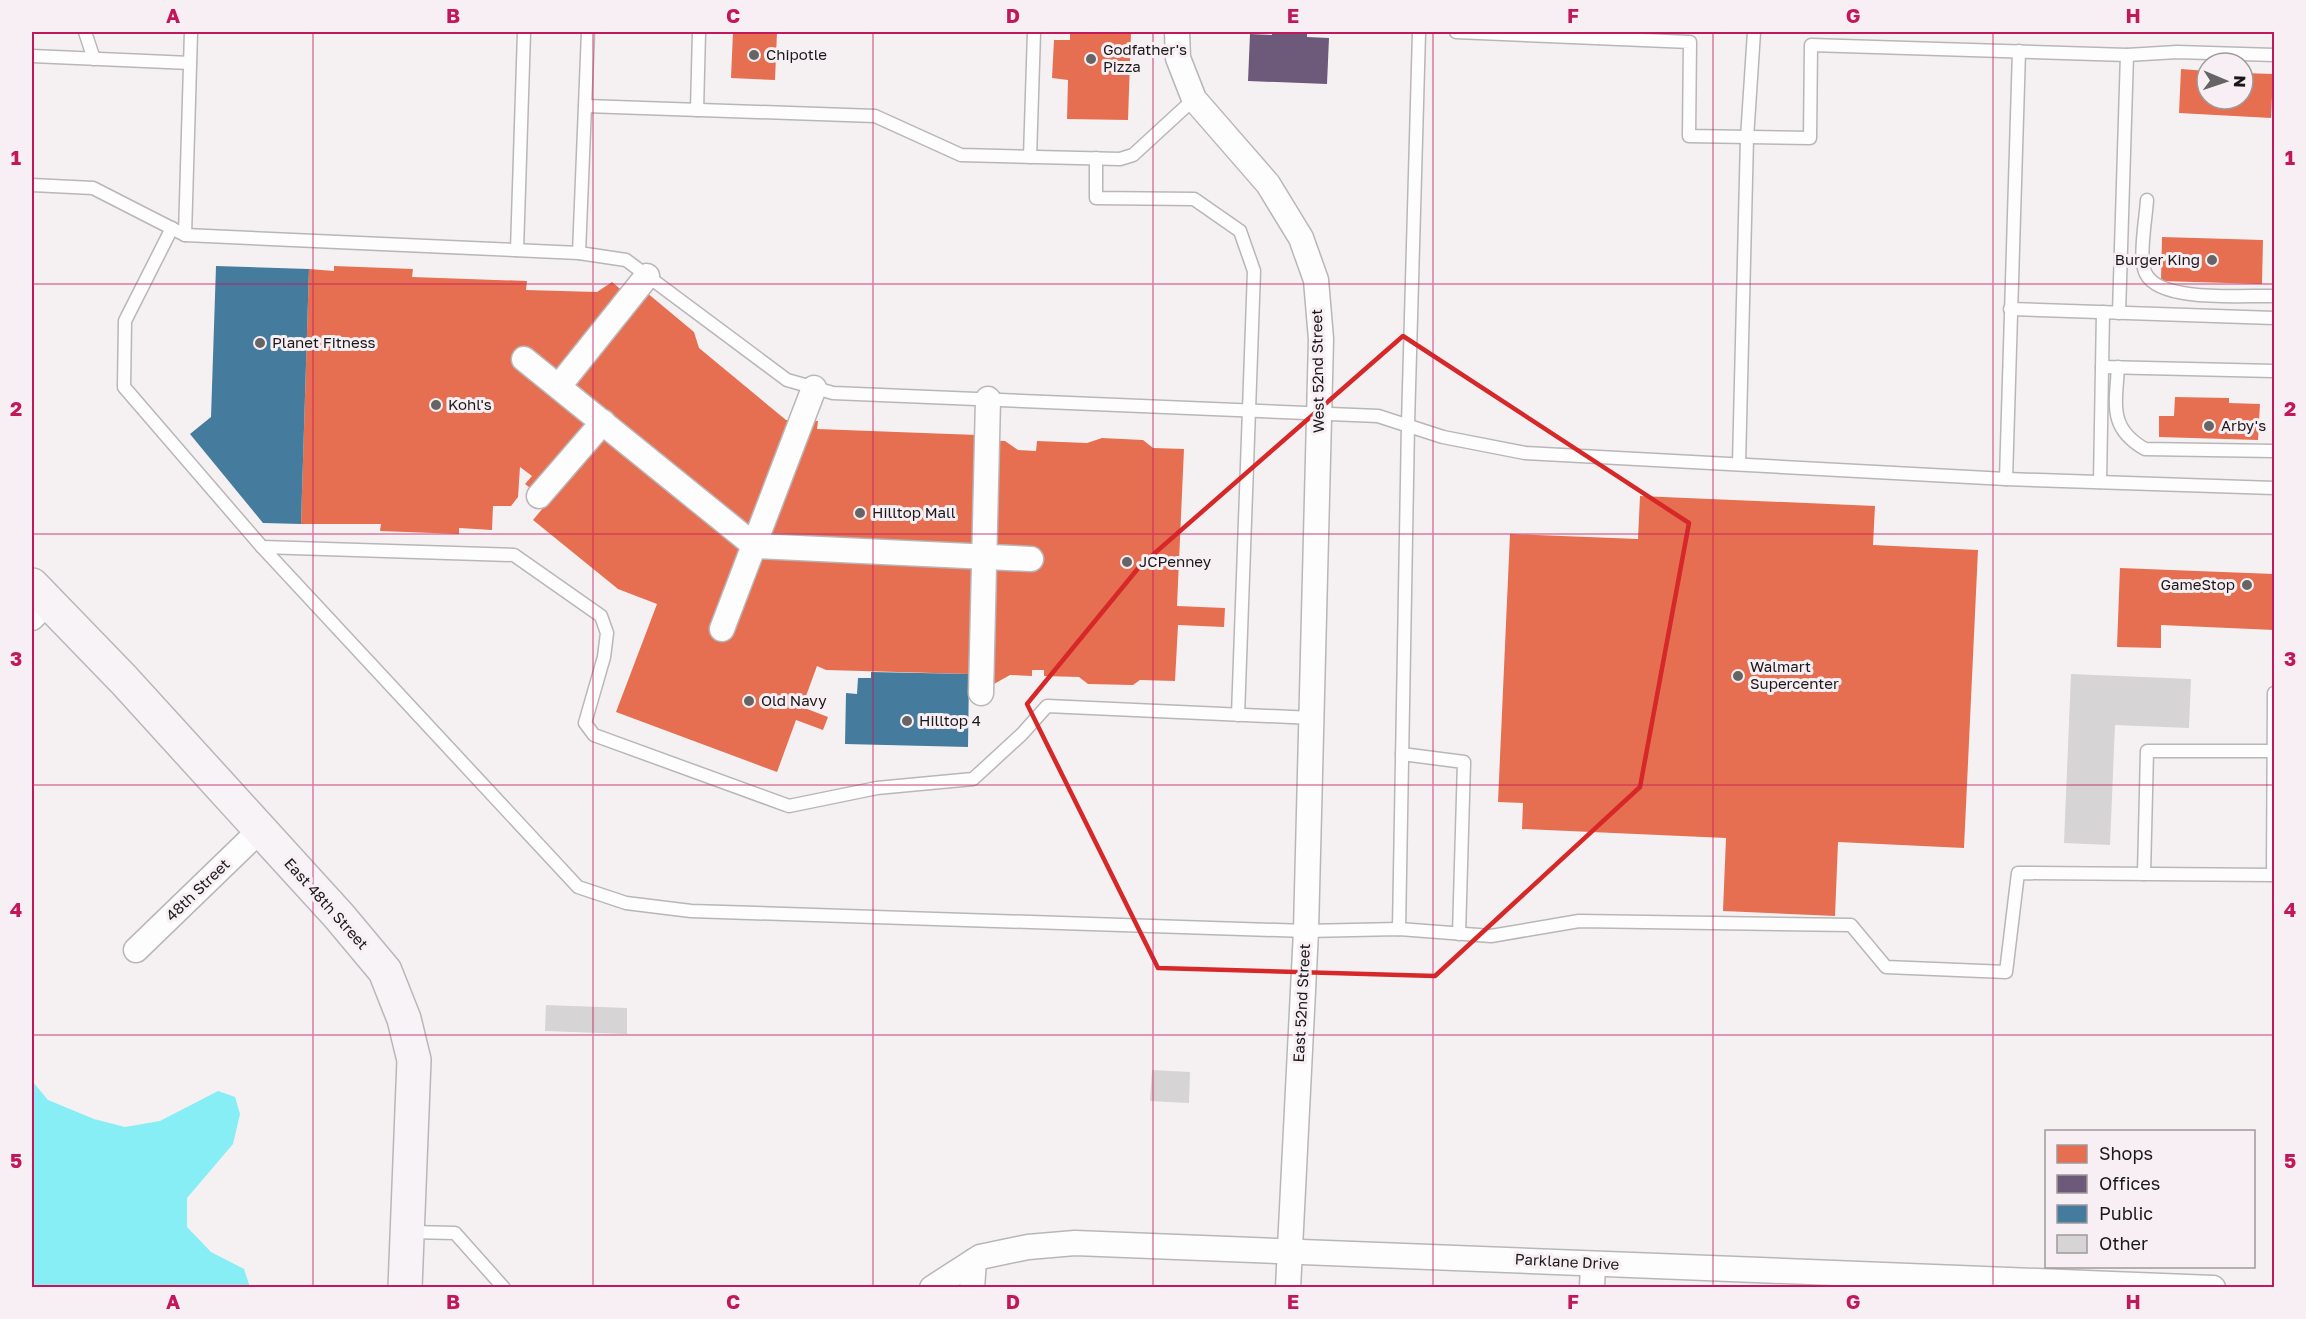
<svg xmlns="http://www.w3.org/2000/svg" width="2306" height="1319" font-family="'Golos Text',sans-serif">
<rect width="100%" height="100%" fill="#f5f1f3"/>
<polygon fill="#86eef4" points="32,1081 48,1100 94,1119 125,1127 160,1121 218,1091 235,1097 240,1114 233,1144 187,1198 187,1227 211,1252 244,1269 250,1287 32,1287"/>
<g fill="#e76f51">
<polygon points="733,32 777,32 775,80 731,78"/>
<polygon points="1070,32 1131,32 1128,120 1067,119 1068,80 1052,78 1054,40 1070,40"/>
<polygon points="2181,69 2207,71 2207,99 2243,99 2243,73 2273,74 2271,118 2179,113"/>
<polygon points="2162,237 2263,240 2262,284 2161,281"/>
<polygon points="334,266 413,269 412,277 527,281 526,290 597,292 612,282 637,303 646,292 694,332 699,348 786,420 818,421 817,429 977,435 977,440 1005,441 1018,450 1036,451 1037,441 1087,443 1102,438 1143,440 1153,448 1184,449 1177,606 1225,608 1224,627 1178,625 1175,681 1140,680 1133,685 1088,684 1079,677 1044,676 1044,670 1032,670 1032,676 1010,675 969,698 969,674 826,670 817,666 802,707 828,717 823,730 796,720 777,772 616,712 657,604 618,589 533,520 548,502 525,484 532,476 520,467 518,497 511,506 493,506 492,530 459,528 459,534 380,531 381,524 301,524 309,269 334,271"/>
<polygon points="2175,397 2229,398 2229,403 2260,404 2258,440 2159,437 2159,416 2174,416"/>
<polygon points="1640,496 1875,506 1873,545 1978,550 1964,848 1838,842 1835,916 1723,911 1726,838 1522,829 1523,803 1498,802 1510,534 1638,539"/>
<polygon points="2120,568 2274,574 2274,630 2161,625 2161,648 2117,647"/>
</g>
<polygon fill="#6d597a" points="1272,32 1307,32 1307,37 1329,38 1327,84 1248,81 1250,34 1272,35"/>
<g fill="#457b9d">
<polygon points="216,266 309,269 301,524 263,523 190,434 211,417"/>
<polygon points="871,672 969,674 968,747 845,744 846,693 857,694 858,678 871,678"/>
</g>
<g fill="#d7d4d5">
<polygon points="2071,674 2191,679 2189,728 2115,725 2110,845 2064,843"/>
<polygon points="546,1005 627,1008 627,1034 545,1031"/>
<polygon points="1152,1070 1190,1072 1189,1103 1150,1101"/>
</g>
<g fill="none" stroke-linecap="round" stroke-linejoin="round">
<g stroke="#b9b6b8" stroke-width="15">
<g id="lane">
<polyline points="85,32 94,59"/>
<polyline points="1456,32 1690,42 1689,136 1810,138 1811,45 2127,55 2177,52 2274,55"/>
<polyline points="32,56 190,63"/>
<polyline points="586,106 875,116 961,155 1120,159 1133,155 1194,99"/>
<polyline points="697,110 699,32"/>
<polyline points="1030,157 1034,32"/>
<polyline points="1096,158 1096,198 1194,199 1240,231 1254,271 1238,715"/>
<polyline points="32,185 93,188 185,235 579,253 626,260 787,380 833,393 1378,416 1443,437 1525,453 2006,479 2274,488"/>
<path d="M2147 200C2146 218 2138 259 2146 274 2161 303 2245 295 2274 296"/>
<polyline points="172,228 125,321 124,387 262,547 578,887 626,903 691,911 1306,931 1399,929 1491,936 1579,921 1851,925 1886,967 2006,972 2018,873 2274,875"/>
<polyline points="185,235 191,32"/>
<polyline points="517,250 524,32"/>
<polyline points="579,253 588,32"/>
<polyline points="2010,309 2274,318"/>
<polyline points="2119,313 2127,55"/>
<polyline points="2102,367 2274,371"/>
<path d="M2118 367C2116 404 2108 428 2145 449L2274 451"/>
<polyline points="1739,464 1747,138 1754,32"/>
<polyline points="2006,479 2019,51"/>
<polyline points="2100,482 2103,312"/>
<polyline points="262,547 514,555 601,616 607,633 604,657 585,723 594,735 789,806 877,788 973,779 1022,734 1047,706 1313,718"/>
<polyline points="1402,754 1464,762 1459,934"/>
<polyline points="2144,874 2147,751 2273,751"/>
<polyline points="2273,875 2274,693"/>
<polyline points="1399,929 1408,424 1419,32"/>
<polyline points="410,1232 455,1233 504,1288"/>
</g>
</g>
<g stroke="#b9b6b8" stroke-width="27">
<g id="street">
<polyline points="1177,32 1178,58 1194,99 1268,184 1301,238 1316,280 1321,339 1306,931 1288,1288"/>
<polyline points="524,359 755,546 1031,559"/>
<polyline points="559,386 647,276"/>
<polyline points="539,496 603,422"/>
<polyline points="32,618 47,603"/>
<polyline points="722,629 814,388"/>
<polyline points="981,693 988,399"/>
<polyline points="136,950 259,831"/>
<polyline points="932,1288 980,1257 1028,1247 1075,1243 2213,1288"/>
<polyline points="972,1288 974,1261"/>
<polyline points="1592,1288 1593,1264"/>
</g>
</g>
<g stroke="#b9b6b8" stroke-width="36">
<polyline id="secondary" points="32,585 124,680 339,916 385,971 404,1019 414,1060 405,1288"/>
</g>
<use href="#lane" stroke="#fefdfd" stroke-width="12"/>
<use href="#street" stroke="#fefdfd" stroke-width="24"/>
<use href="#secondary" stroke="#f8f3f6" stroke-width="33"/>
</g>
<path fill="none" stroke="#d62828" stroke-width="4.5" stroke-linejoin="round" d="M1403 336 1689 523 1640 787 1435 976 1158 968 1027 704 1140 566Z"/>
<path fill="none" stroke="#c2185b" stroke-width="1.5" stroke-opacity="0.55" d="M313 32V1288M593 32V1288M873 32V1288M1153 32V1288M1433 32V1288M1713 32V1288M1993 32V1288M32 284H2274M32 534H2274M32 785H2274M32 1035H2274"/>
<g fill="#676465" stroke="#f7eff3" stroke-width="2">
<circle cx="754" cy="55" r="6"/>
<circle cx="1091" cy="59" r="6"/>
<circle cx="2212" cy="260" r="6"/>
<circle cx="260" cy="343" r="6"/>
<circle cx="436" cy="405" r="6"/>
<circle cx="2209" cy="426" r="6"/>
<circle cx="860" cy="513" r="6"/>
<circle cx="1127" cy="562" r="6"/>
<circle cx="2247" cy="585" r="6"/>
<circle cx="1738" cy="676" r="6"/>
<circle cx="749" cy="701" r="6"/>
<circle cx="907" cy="721" r="6"/>
</g>
<g text-anchor="middle" stroke-width="6" stroke-linejoin="round" paint-order="stroke">
<g font-size="15" fill="#1b1819" stroke="#f7eff3" text-anchor="start">
<text x="1103" y="55">Godfather's<tspan x="1103" dy="17">Pizza</tspan></text>
<text x="766" y="60">Chipotle</text>
<text x="2200" y="265" text-anchor="end">Burger King</text>
<text x="272" y="348">Planet Fitness</text>
<text x="448" y="410">Kohl's</text>
<text x="2221" y="431">Arby's</text>
<text x="872" y="518">Hilltop Mall</text>
<text x="1139" y="567">JCPenney</text>
<text x="2235" y="590" text-anchor="end">GameStop</text>
<text x="1750" y="672">Walmart<tspan x="1750" dy="17">Supercenter</tspan></text>
<text x="761" y="706">Old Navy</text>
<text x="919" y="726">Hilltop 4</text>
</g>
<g font-size="15" fill="#1b1819" stroke="#f7eff3">
<text transform="translate(1318 371) rotate(-91)" y="5">West 52nd Street</text>
<text transform="translate(198 890) rotate(-44)" y="5">48th Street</text>
<text transform="translate(326 904) rotate(48)" y="5">East 48th Street</text>
<text transform="translate(1302 1003) rotate(-87)" y="5">East 52nd Street</text>
<text transform="translate(1567 1262) rotate(3)" y="5">Parklane Drive</text>
</g>
</g>
<rect width="2306" height="1319" fill="none" stroke="#f7eff3" stroke-width="66"/>
<rect x="2045" y="1130" width="210" height="138" fill="#f7eff3" stroke="#9f999c" stroke-width="1.5"/>
<rect x="2057" y="1145" width="30" height="18" fill="#e76f51" stroke="#9f999c" stroke-width="1.5"/>
<text x="2099" y="1160" font-size="18" fill="#1b1819">Shops</text>
<rect x="2057" y="1175" width="30" height="18" fill="#6d597a" stroke="#9f999c" stroke-width="1.5"/>
<text x="2099" y="1190" font-size="18" fill="#1b1819">Offices</text>
<rect x="2057" y="1205" width="30" height="18" fill="#457b9d" stroke="#9f999c" stroke-width="1.5"/>
<text x="2099" y="1220" font-size="18" fill="#1b1819">Public</text>
<rect x="2057" y="1235" width="30" height="18" fill="#d7d4d5" stroke="#9f999c" stroke-width="1.5"/>
<text x="2099" y="1250" font-size="18" fill="#1b1819">Other</text>
<g transform="translate(2225 81) rotate(92)"><circle r="28" fill="#f7eff3" stroke="#9f999c" stroke-width="1.5"/>
<path d="M0-4.5L10 22L0 15L-10 22Z" fill="#676465"/>
<text y="-9" font-size="16" font-weight="bold" text-anchor="middle" fill="#1b1819">N</text>
</g>
<rect x="33" y="33" width="2240" height="1253" fill="none" stroke="#c2185b" stroke-width="2"/>
<g font-size="20" text-anchor="middle" font-weight="bold" fill="#c2185b">
<text x="173" y="23">A</text>
<text x="453" y="23">B</text>
<text x="733" y="23">C</text>
<text x="1013" y="23">D</text>
<text x="1293" y="23">E</text>
<text x="1573" y="23">F</text>
<text x="1853" y="23">G</text>
<text x="2133" y="23">H</text>
<text x="16" y="165">1</text>
<text x="2290" y="165">1</text>
<text x="16" y="416">2</text>
<text x="2290" y="416">2</text>
<text x="16" y="666">3</text>
<text x="2290" y="666">3</text>
<text x="16" y="917">4</text>
<text x="2290" y="917">4</text>
<text x="16" y="1168">5</text>
<text x="2290" y="1168">5</text>
<text x="173" y="1309">A</text>
<text x="453" y="1309">B</text>
<text x="733" y="1309">C</text>
<text x="1013" y="1309">D</text>
<text x="1293" y="1309">E</text>
<text x="1573" y="1309">F</text>
<text x="1853" y="1309">G</text>
<text x="2133" y="1309">H</text>
</g>
</svg>
